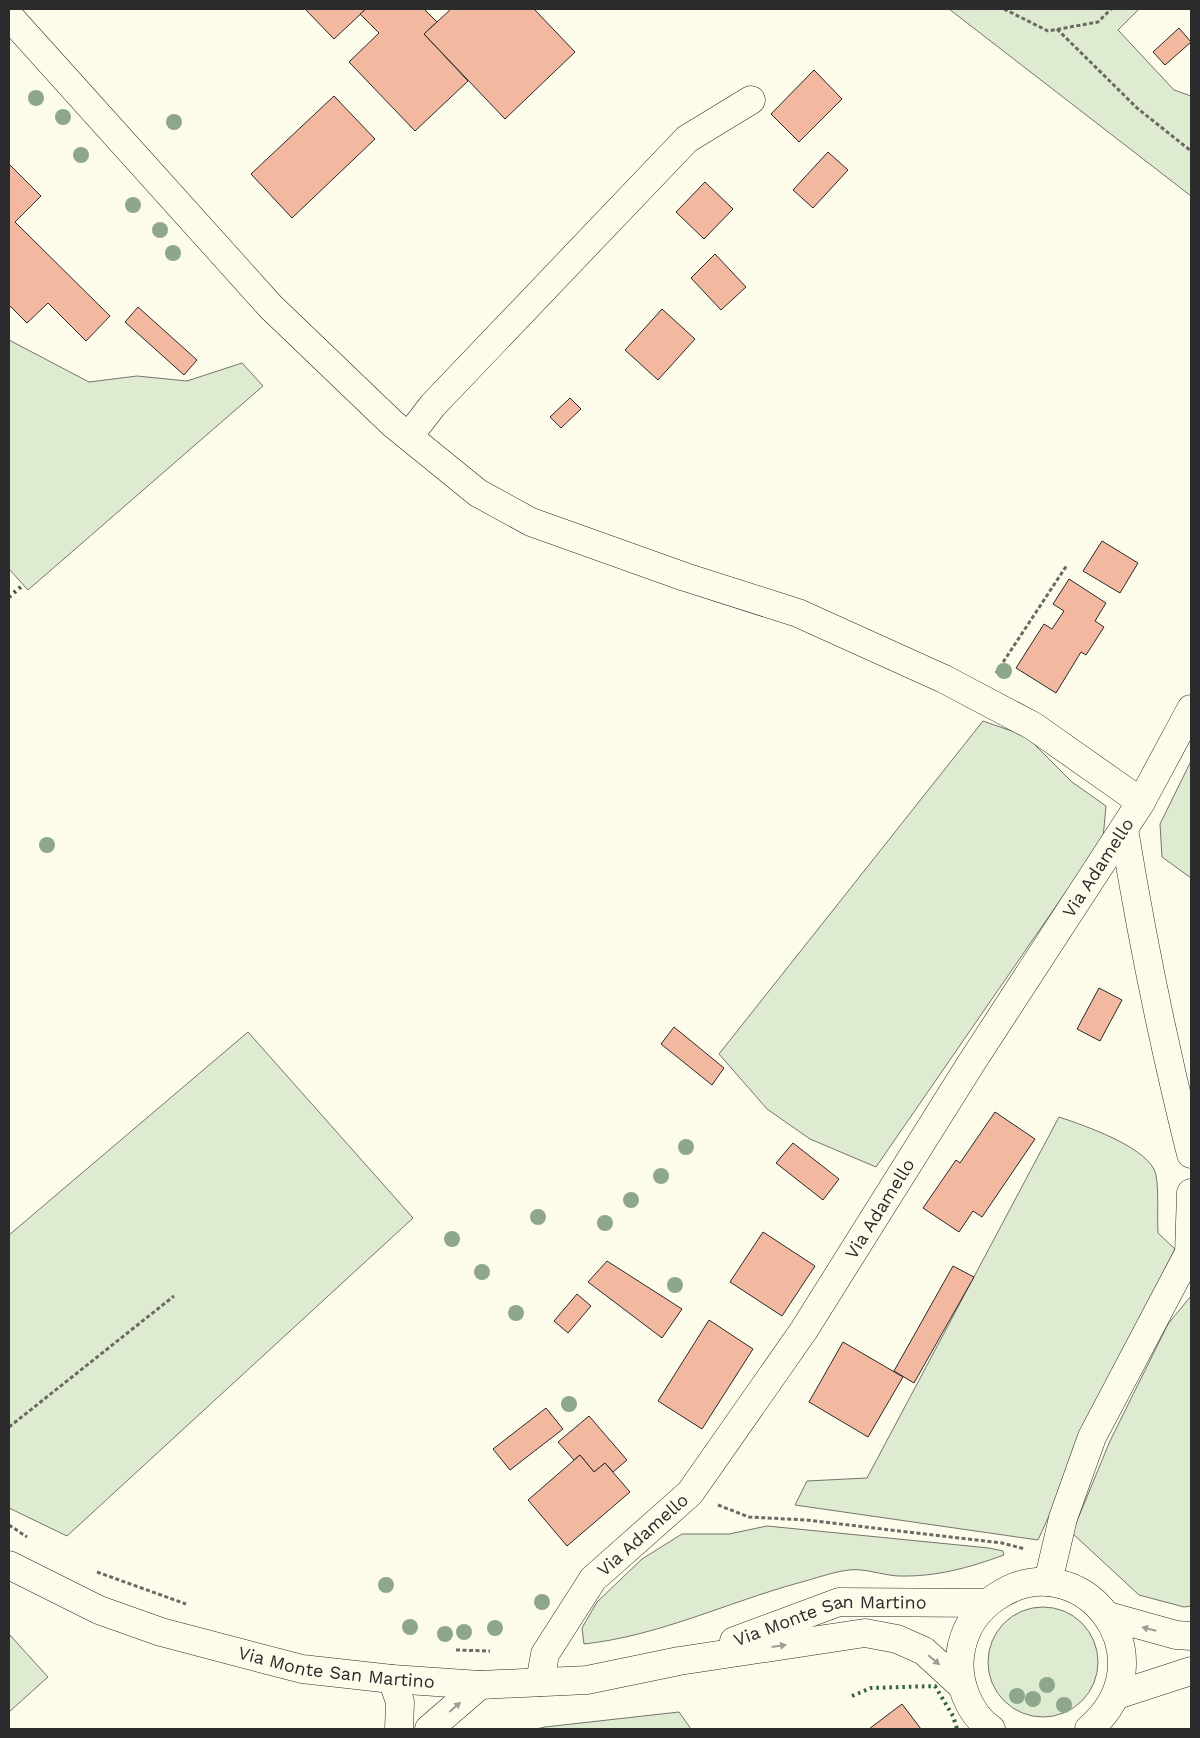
<svg xmlns="http://www.w3.org/2000/svg" width="1200" height="1738" font-family="'Work Sans',sans-serif">
<rect width="100%" height="100%" fill="#fdfbea"/>
<g fill="#deebd1" stroke="#74746e">
<polygon points="949,9 1139,9 1118,30 1174,90 1191,96 1191,196"/>
<polygon points="9,340 89,382 137,376 187,381 242,363 263,386 28,590 9,569"/>
<polygon points="983,721 1026,736 1072,782 1106,806 1103,838 876,1167 810,1139 767,1109 719,1054"/>
<polygon points="1191,761 1191,878 1162,857 1160,824"/>
<polygon points="248,1032 413,1218 67,1536 9,1508 9,1235"/>
<path d="M1059 1117C1083 1125 1151 1148 1156 1175 1159 1193 1157 1214 1158 1233L1175 1249 1127 1343 1038 1540 795 1505 807 1481 867 1478Z"/>
<polygon points="1191,1296 1191,1606 1184,1607 1139,1595 1072,1533 1110,1441 1168,1324"/>
<path d="M767 1526 989 1548 1003 1551 1004 1555C968 1568 936 1577 898 1576 882 1575 864 1568 849 1570 832 1572 814 1579 798 1583 726 1603 658 1636 584 1644L582 1628 597 1602 642 1559 682 1534H729Z"/>
<circle cx="1043" cy="1662" r="55"/>
<polygon points="9,1634 48,1677 9,1712"/>
<polygon points="679,1712 691,1729 536,1729 545,1727"/>
</g>
<g fill="#f2b8a0" stroke="#2b2b2b">
<polygon points="305,9 366,9 334,39"/>
<polygon points="366,9 424,9 437,22 424,34 468,81 415,131 349,62 379,33 360,14"/>
<polygon points="451,9 534,9 575,52 505,119 424,34"/>
<polygon points="1179,28 1191,42 1165,65 1153,52"/>
<polygon points="814,70 842,99 799,142 771,114"/>
<polygon points="334,96 375,139 292,218 251,174"/>
<polygon points="828,152 848,170 813,208 793,190"/>
<polygon points="9,164 41,196 15,222 110,316 86,341 48,303 27,323 9,305"/>
<polygon points="705,182 733,209 704,239 676,212"/>
<polygon points="715,254 746,287 721,310 691,278"/>
<polygon points="138,307 197,360 184,375 125,322"/>
<polygon points="662,309 695,339 658,380 625,350"/>
<polygon points="570,398 581,409 561,428 550,417"/>
<polygon points="1102,541 1138,563 1120,593 1083,571"/>
<polygon points="1069,579 1106,603 1095,621 1104,627 1086,655 1081,652 1056,693 1016,668 1044,624 1052,629 1064,611 1053,604"/>
<polygon points="1099,988 1122,1000 1100,1041 1077,1029"/>
<polygon points="674,1027 724,1068 712,1085 661,1044"/>
<polygon points="995,1112 1035,1139 982,1217 973,1211 959,1232 923,1208 956,1160 960,1163"/>
<polygon points="793,1143 839,1179 823,1200 776,1163"/>
<polygon points="763,1232 815,1266 782,1316 730,1282"/>
<polygon points="607,1261 682,1309 662,1338 588,1282"/>
<polygon points="953,1266 974,1277 914,1383 894,1371"/>
<polygon points="577,1294 591,1306 568,1333 554,1321"/>
<polygon points="709,1320 753,1349 702,1429 658,1401"/>
<polygon points="843,1342 903,1377 868,1437 809,1402"/>
<polygon points="546,1408 563,1429 510,1470 493,1449"/>
<polygon points="589,1416 627,1460 613,1472 605,1463 594,1472 580,1455 574,1460 558,1442"/>
<polygon points="580,1455 594,1472 605,1463 630,1492 567,1546 528,1500"/>
<polygon points="902,1704 921,1729 869,1729"/>
</g>
<g fill="none" stroke-linecap="round" stroke-linejoin="round">
<g stroke="#2b2b2b" stroke-width="29">
<g id="minor">
<polyline points="9,16 271,307 393,424 478,493 531,522 685,577 798,613 944,679 1033,726 1141,802"/>
<polyline points="409,436 433,405 687,139 751,100"/>
<path d="M1124 829C1142 939 1164 1047 1191 1154"/>
<path id="s1" d="M9 1565 99 1610 161 1632 302 1669 392 1679 480 1685 587 1680 679 1661 865 1633 897 1639 924 1651 961 1685"/>
<polyline points="1048,1582 1063,1518 1092,1437 1189,1253 1191,1193"/>
<polyline points="1108,1616 1176,1635 1191,1636"/>
<path id="s2" d="M734 1641 839 1602 986 1603"/>
<polyline points="392,1679 400,1702 399,1729"/>
<path id="s3" d="M540 1682 545 1654 593 1579 690 1493 804 1330 970 1065 1141 802 1191 709"/>
<polyline points="1117,1695 1191,1671"/>
<polyline points="429,1729 480,1685"/>
<path d="M991 1729C969 1714 957 1682 960 1656 963 1631 975 1611 996 1597 1080 1540 1173 1657 1089 1729"/>
</g>
</g>
<g stroke="#6a6964" stroke-width="3" stroke-dasharray="4 2.5" stroke-linecap="butt">
<polyline points="1004,9 1048,31 1098,22 1111,9"/>
<polyline points="1057,29 1137,108 1191,151"/>
<polyline points="996,673 1067,565"/>
<polyline points="9,1427 174,1296"/>
<polyline points="718,1505 749,1517 806,1520 1002,1543 1025,1549"/>
<polyline points="9,1525 27,1537"/>
<polyline points="97,1572 186,1604"/>
<polyline points="456,1650 490,1651"/>
</g>
<use href="#minor" stroke="#fdfbea" stroke-width="28"/>
<g stroke="#34623c" stroke-width="4" stroke-dasharray="2.5 4" stroke-linecap="butt">
<polyline points="9,597 23,585"/>
<polyline points="852,1696 871,1688 935,1686 953,1716 957,1729"/>
</g>
</g>
<g fill="#8ea78a">
<circle cx="36" cy="98" r="8"/>
<circle cx="63" cy="117" r="8"/>
<circle cx="174" cy="122" r="8"/>
<circle cx="81" cy="155" r="8"/>
<circle cx="133" cy="205" r="8"/>
<circle cx="160" cy="230" r="8"/>
<circle cx="173" cy="253" r="8"/>
<circle cx="1004" cy="671" r="8"/>
<circle cx="47" cy="845" r="8"/>
<circle cx="686" cy="1147" r="8"/>
<circle cx="661" cy="1176" r="8"/>
<circle cx="631" cy="1200" r="8"/>
<circle cx="538" cy="1217" r="8"/>
<circle cx="605" cy="1223" r="8"/>
<circle cx="452" cy="1239" r="8"/>
<circle cx="482" cy="1272" r="8"/>
<circle cx="675" cy="1285" r="8"/>
<circle cx="516" cy="1313" r="8"/>
<circle cx="569" cy="1404" r="8"/>
<circle cx="386" cy="1585" r="8"/>
<circle cx="542" cy="1602" r="8"/>
<circle cx="410" cy="1627" r="8"/>
<circle cx="495" cy="1628" r="8"/>
<circle cx="464" cy="1632" r="8"/>
<circle cx="445" cy="1634" r="8"/>
<circle cx="1047" cy="1685" r="8"/>
<circle cx="1017" cy="1696" r="8"/>
<circle cx="1033" cy="1699" r="8"/>
<circle cx="1064" cy="1705" r="8"/>
</g>
<defs><path id="oneway-solid" d="M-6-.8H1V-3.2L6.5 0L1 3.2V.8H-6Z" transform="scale(1.25)"/></defs>
<g fill="#9e9d94">
<use href="#oneway-solid" transform="translate(1149 1629) rotate(-166)"/>
<use href="#oneway-solid" transform="translate(779 1646) rotate(-8)"/>
<use href="#oneway-solid" transform="translate(934 1660) rotate(40)"/>
<use href="#oneway-solid" transform="translate(455 1707) rotate(-41)"/>
</g>
<g text-anchor="middle" stroke-width="4" stroke-linejoin="round" paint-order="stroke">
<g font-size="18" fill="#2b2b2b" stroke="#fdfbea">
<text dy="6" stroke="none"><textPath href="#s3" startOffset="994">Via Adamello</textPath></text>
<text dy="6" stroke="none"><textPath href="#s3" startOffset="589">Via Adamello</textPath></text>
<text dy="6" stroke="none"><textPath href="#s3" startOffset="184">Via Adamello</textPath></text>
<text dy="6" stroke="none"><textPath href="#s2" startOffset="100">Via Monte San Martino</textPath></text>
<text dy="6" stroke="none"><textPath href="#s1" startOffset="346">Via Monte San Martino</textPath></text>
</g>
</g>
<rect width="1200" height="1738" fill="none" stroke="#2b2b2b" stroke-width="20"/>
</svg>
